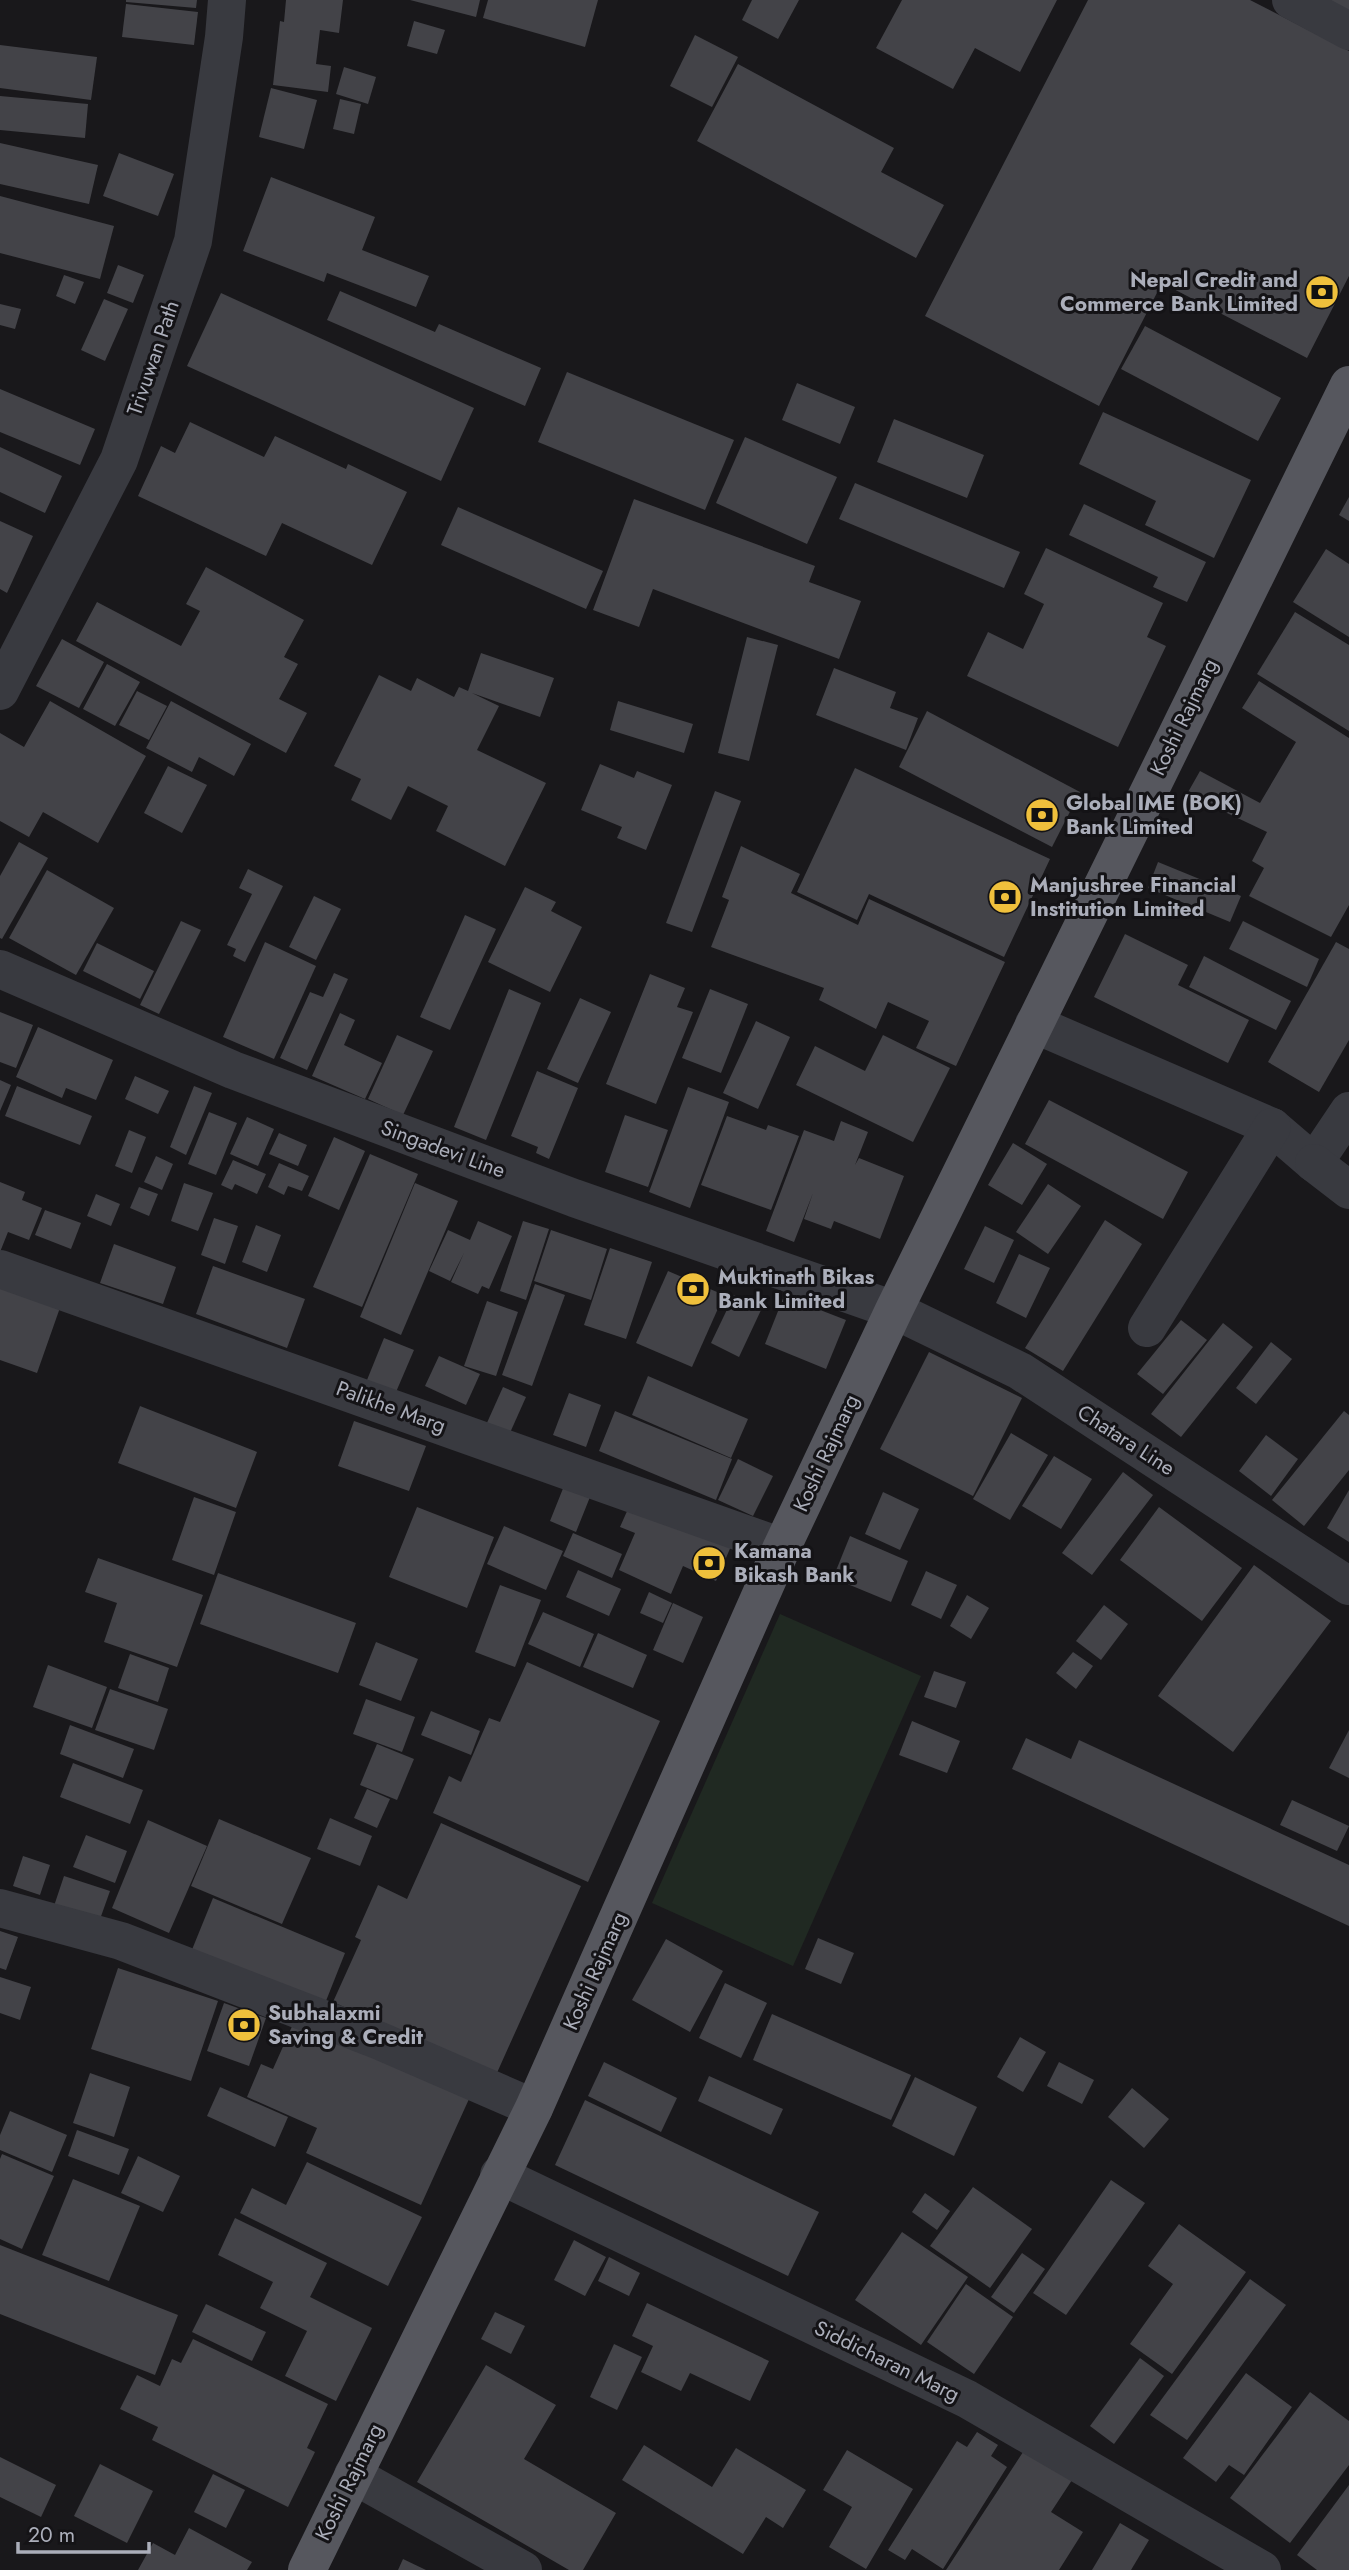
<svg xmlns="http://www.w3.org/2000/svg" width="1349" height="2570" font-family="Jost,sans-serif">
<rect width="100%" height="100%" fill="#19181b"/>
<polygon fill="#202922" points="780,1614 921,1676 793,1966 652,1903"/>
<g fill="#434348">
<polygon points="126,0 197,0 196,8 126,2"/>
<polygon points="286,0 343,0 339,33 320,30 316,64 331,66 328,92 273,85 280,21 284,22"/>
<polygon points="410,0 480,0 476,17"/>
<polygon points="488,0 598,0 585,47 483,18"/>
<polygon points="752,0 799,0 778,39 742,20"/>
<polygon points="902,0 1057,0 1020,72 975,48 953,89 876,48"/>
<polygon points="1088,0 1250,0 1349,51 1349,276 1307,358 1162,283 1099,406 925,316"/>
<polygon points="1326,0 1349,0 1349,11"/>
<polygon points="126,4 198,12 194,45 122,37"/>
<polygon points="414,21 445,30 437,54 407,46"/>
<polygon points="695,35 738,57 712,107 670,86"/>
<polygon points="0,45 97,57 91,100 0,88"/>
<polygon points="738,64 894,148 881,172 944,205 916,258 697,141"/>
<polygon points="344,67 376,77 368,104 336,94"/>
<polygon points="271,88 317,100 304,149 259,137"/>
<polygon points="0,96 88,104 85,138 0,130"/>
<polygon points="340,99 361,104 354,134 333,129"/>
<polygon points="0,143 98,165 89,204 0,184"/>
<polygon points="119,153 174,174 158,216 103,196"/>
<polygon points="271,177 375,217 362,250 429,276 416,307 327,273 324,282 243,251"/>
<polygon points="0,196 114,226 100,279 0,253"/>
<polygon points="118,265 144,275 133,303 107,293"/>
<polygon points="64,275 84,282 75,304 56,296"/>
<polygon points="340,291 435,332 439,324 541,368 525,406 327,320"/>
<polygon points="221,293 474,408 441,481 187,366"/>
<polygon points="104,299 128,309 105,361 81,350"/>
<polygon points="0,304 21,309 15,329 0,325"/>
<polygon points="1145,326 1281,398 1258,441 1121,369"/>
<polygon points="567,372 734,440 705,510 538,442"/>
<polygon points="797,383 855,407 840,444 782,420"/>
<polygon points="0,389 95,429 80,465 0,432"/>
<polygon points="1103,412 1251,480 1214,558 1145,525 1156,501 1079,464"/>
<polygon points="894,419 984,455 967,498 877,462"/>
<polygon points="190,422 264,457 275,436 346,469 348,464 407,492 372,565 282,523 266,556 138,496 161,446 175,453"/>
<polygon points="745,437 837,477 807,544 716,503"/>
<polygon points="0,447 62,476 45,513 0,492"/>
<polygon points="855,483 1020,552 1004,588 839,519"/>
<polygon points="1349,497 1349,521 1339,515"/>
<polygon points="634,499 815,566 809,582 861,601 839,659 653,589 639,627 593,610"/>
<polygon points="1084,504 1206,562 1187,602 1153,587 1158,577 1069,535"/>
<polygon points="458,507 603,571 586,609 441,545"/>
<polygon points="0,521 33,536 7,593 0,589"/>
<polygon points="1046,548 1163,603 1147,637 1166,646 1118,747 967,676 988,632 1023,649 1044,604 1024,594"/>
<polygon points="1326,549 1349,564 1349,637 1293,602"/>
<polygon points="206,567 304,620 284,657 298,664 279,699 307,713 286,753 76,641 97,602 181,646 200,611 186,604"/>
<polygon points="1295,612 1349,645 1349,731 1257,674"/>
<polygon points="747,637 778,645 749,761 718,753"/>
<polygon points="62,639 104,662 79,708 36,686"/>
<polygon points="481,653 554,678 540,717 472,693 499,706 477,750 546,783 505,866 436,831 448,806 408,786 391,820 351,800 361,779 334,766 379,675 411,691 417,678 454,697 459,687 468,691"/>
<polygon points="107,664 140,682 115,726 83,709"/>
<polygon points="834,668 896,692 890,708 918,718 906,750 816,715"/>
<polygon points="1259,681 1349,738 1349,905 1331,937 1249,896 1264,868 1252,861 1267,832 1187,794 1200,771 1260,803 1296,742 1242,708"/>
<polygon points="137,691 167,706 149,740 119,725"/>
<polygon points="50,701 146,756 98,843 43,812 29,837 0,821 0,733 24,747"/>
<polygon points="171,701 251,744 234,776 199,757 192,772 146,748"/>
<polygon points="618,701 693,724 684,753 610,730"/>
<polygon points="927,711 1080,792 1052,847 899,767"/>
<polygon points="600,764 634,778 637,771 672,785 646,850 617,838 622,827 581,810"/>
<polygon points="168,766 207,785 182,833 144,813"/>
<polygon points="855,768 1050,859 1004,957 869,894 857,920 797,892"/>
<polygon points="715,791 741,801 692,932 666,923"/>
<polygon points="19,842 48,858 2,939 0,938 0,876"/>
<polygon points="741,846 800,874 791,893 858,925 869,899 1005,962 956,1066 916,1048 929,1021 888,1002 876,1029 819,1000 824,988 711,947 729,900 722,897"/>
<polygon points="1158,862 1241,896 1230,922 1148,888"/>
<polygon points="248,869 283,886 245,962 233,956 236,949 227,945 252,894 239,888"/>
<polygon points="47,870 114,908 76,975 9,938"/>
<polygon points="525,887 556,902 551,911 582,927 550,992 488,962"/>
<polygon points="314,896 341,909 316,960 289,947"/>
<polygon points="465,915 496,929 450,1030 420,1017"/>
<polygon points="181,921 201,930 159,1014 140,1005"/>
<polygon points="1243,921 1319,959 1307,987 1229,949"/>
<polygon points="1125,934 1188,965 1178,985 1249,1020 1228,1063 1094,997"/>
<polygon points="265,942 316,966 274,1059 223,1037"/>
<polygon points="1336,942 1349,949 1349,1040 1319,1092 1268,1062"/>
<polygon points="97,943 154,971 140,999 83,971"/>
<polygon points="1204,956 1291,1001 1276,1030 1189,987"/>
<polygon points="334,973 348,979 307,1070 280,1058 310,992 323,997"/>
<polygon points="650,974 685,988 677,1007 693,1012 656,1104 606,1084"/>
<polygon points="509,989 541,1003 486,1140 454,1127"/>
<polygon points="710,989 748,1004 721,1073 682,1058"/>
<polygon points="580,998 611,1012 578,1083 547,1069"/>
<polygon points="0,1012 33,1025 16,1068 0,1062"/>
<polygon points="340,1013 355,1020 344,1045 382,1063 365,1099 312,1076"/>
<polygon points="756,1021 790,1037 758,1109 723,1093"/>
<polygon points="38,1027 113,1060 96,1100 66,1088 62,1098 16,1077"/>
<polygon points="397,1035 433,1051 403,1115 368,1099"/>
<polygon points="883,1035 950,1068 913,1142 796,1085 815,1046 865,1071"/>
<polygon points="537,1071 578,1088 549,1159 536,1153 538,1147 511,1136"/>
<polygon points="135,1076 169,1091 158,1114 125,1099"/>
<polygon points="0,1080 11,1085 0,1111"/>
<polygon points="17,1086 92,1116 80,1145 5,1116"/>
<polygon points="194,1086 212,1093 186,1155 170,1147"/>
<polygon points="688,1087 729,1102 690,1208 649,1192"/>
<polygon points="1049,1100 1188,1172 1163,1219 1025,1144"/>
<polygon points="209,1112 237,1123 216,1175 188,1164"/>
<polygon points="625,1115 668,1130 648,1187 605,1172"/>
<polygon points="727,1116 766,1130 768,1125 799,1136 771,1210 701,1185"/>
<polygon points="247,1117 274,1129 258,1166 230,1154"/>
<polygon points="841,1121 868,1132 855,1165 859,1158 904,1176 880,1239 834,1221 831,1229 804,1219 813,1193 794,1242 766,1231 804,1130 834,1141"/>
<polygon points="129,1130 146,1137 132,1173 115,1166"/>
<polygon points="279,1133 307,1145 298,1166 269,1154"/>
<polygon points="334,1137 365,1151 339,1210 308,1196"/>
<polygon points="1013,1143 1047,1164 1022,1205 988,1185"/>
<polygon points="370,1154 418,1174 362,1307 313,1287"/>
<polygon points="156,1156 173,1164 162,1190 144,1182"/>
<polygon points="233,1160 266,1174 257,1194 235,1184 232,1190 221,1185"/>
<polygon points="279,1163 309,1176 302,1191 288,1186 284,1195 268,1187"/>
<polygon points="0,1182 25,1192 22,1200 42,1208 29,1240 8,1232 0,1252"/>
<polygon points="184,1183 213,1193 198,1231 171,1221"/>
<polygon points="415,1183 458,1201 401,1335 360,1317"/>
<polygon points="1048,1184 1081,1206 1048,1254 1016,1232"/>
<polygon points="139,1187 158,1194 149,1216 130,1208"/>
<polygon points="96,1194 120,1204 111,1226 87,1216"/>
<polygon points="45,1210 81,1223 71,1249 35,1235"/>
<polygon points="214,1218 238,1226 225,1264 201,1255"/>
<polygon points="1105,1220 1142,1244 1063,1371 1025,1348"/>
<polygon points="478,1221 512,1236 489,1289 482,1286 478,1294 451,1282 464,1253 450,1281 429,1271 448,1230 470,1240"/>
<polygon points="523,1221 549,1229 526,1300 500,1291"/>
<polygon points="256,1225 281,1235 267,1272 242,1262"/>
<polygon points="985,1226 1014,1240 994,1283 964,1269"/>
<polygon points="551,1230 607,1249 591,1300 534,1281"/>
<polygon points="114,1244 176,1267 163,1304 100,1283"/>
<polygon points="610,1248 652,1262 626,1339 584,1325"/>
<polygon points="1019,1254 1050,1268 1026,1318 996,1303"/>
<polygon points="213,1266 305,1299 287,1348 196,1314"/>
<polygon points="668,1271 724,1295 692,1367 636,1343"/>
<polygon points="0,1280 62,1302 37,1373 0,1360"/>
<polygon points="535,1284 565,1295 532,1386 502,1375"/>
<polygon points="734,1295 762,1308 739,1357 711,1343"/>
<polygon points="784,1296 846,1320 826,1369 765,1344"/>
<polygon points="487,1301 518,1312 496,1376 464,1366"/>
<polygon points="1181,1320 1207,1340 1163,1394 1137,1374"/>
<polygon points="1223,1323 1253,1347 1181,1437 1151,1414"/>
<polygon points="384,1338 414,1350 396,1392 367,1380"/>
<polygon points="1271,1342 1292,1359 1256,1404 1236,1388"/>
<polygon points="929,1352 1022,1398 973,1496 880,1449"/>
<polygon points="439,1356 480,1374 466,1405 425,1386"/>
<polygon points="648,1376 748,1419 731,1458 632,1415"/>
<polygon points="503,1387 526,1397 509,1435 486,1425"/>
<polygon points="569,1393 601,1405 586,1447 553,1435"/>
<polygon points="140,1406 257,1452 236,1508 118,1463"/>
<polygon points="615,1411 732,1459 716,1500 599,1451"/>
<polygon points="1344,1411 1349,1415 1349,1470 1304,1526 1272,1500"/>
<polygon points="354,1421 426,1446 409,1491 338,1466"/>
<polygon points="1011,1433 1048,1455 1010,1520 973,1499"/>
<polygon points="1266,1435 1298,1459 1271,1496 1239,1471"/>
<polygon points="1054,1456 1092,1479 1061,1529 1022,1506"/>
<polygon points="738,1459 773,1476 753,1516 718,1500"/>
<polygon points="1123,1472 1153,1495 1092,1575 1062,1553"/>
<polygon points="564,1486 590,1497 576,1532 550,1521"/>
<polygon points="1349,1490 1349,1542 1327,1528"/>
<polygon points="883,1492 919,1509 900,1550 865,1534"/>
<polygon points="194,1497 236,1512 214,1575 172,1560"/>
<polygon points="632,1500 732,1544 716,1581 683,1566 671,1594 619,1570 635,1533 620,1527"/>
<polygon points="417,1507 494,1537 467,1608 389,1577"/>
<polygon points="1159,1507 1242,1568 1202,1621 1120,1560"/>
<polygon points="504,1526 563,1551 546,1590 487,1564"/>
<polygon points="573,1533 622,1554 612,1578 563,1556"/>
<polygon points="850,1536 908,1561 891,1602 833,1578"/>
<polygon points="98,1558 203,1595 177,1667 104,1642 117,1603 85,1592"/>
<polygon points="1254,1565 1331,1621 1233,1752 1158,1696"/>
<polygon points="578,1570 621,1589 609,1616 566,1597"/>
<polygon points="926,1571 957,1585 941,1619 911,1605"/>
<polygon points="218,1573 356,1623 338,1673 200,1624"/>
<polygon points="500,1585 541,1600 515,1667 475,1652"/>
<polygon points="649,1592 672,1603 663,1623 640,1613"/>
<polygon points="967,1595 989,1608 971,1639 950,1626"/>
<polygon points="673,1603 703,1617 683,1663 653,1650"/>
<polygon points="1104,1605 1128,1624 1101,1660 1076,1641"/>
<polygon points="543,1612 594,1634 580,1667 528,1644"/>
<polygon points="598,1633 647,1655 633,1688 583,1667"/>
<polygon points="376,1642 418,1659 401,1701 359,1685"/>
<polygon points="1073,1652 1093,1666 1076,1689 1056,1673"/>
<polygon points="130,1654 169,1668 158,1702 118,1688"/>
<polygon points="527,1662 660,1721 588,1882 433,1813 449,1776 461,1782 489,1718 500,1722"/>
<polygon points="48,1665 107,1687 92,1728 33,1707"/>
<polygon points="934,1671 966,1682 956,1708 924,1697"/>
<polygon points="110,1689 168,1709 154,1750 95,1730"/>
<polygon points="366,1699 415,1717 402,1752 353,1734"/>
<polygon points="431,1711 480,1731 471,1755 421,1735"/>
<polygon points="912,1721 960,1741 947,1773 899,1755"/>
<polygon points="70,1725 134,1749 123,1778 60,1754"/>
<polygon points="1349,1730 1349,1778 1329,1768"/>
<polygon points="1026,1738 1071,1759 1079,1740 1349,1865 1349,1926 1012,1769"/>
<polygon points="377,1744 414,1759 397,1800 360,1785"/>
<polygon points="73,1763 143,1790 130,1824 60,1797"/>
<polygon points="367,1789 390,1799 377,1828 354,1818"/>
<polygon points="1292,1800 1349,1826 1337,1851 1280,1825"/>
<polygon points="330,1818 372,1836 360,1866 317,1849"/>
<polygon points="219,1819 311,1858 282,1924 191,1886"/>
<polygon points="148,1820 207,1846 169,1933 112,1908"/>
<polygon points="441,1823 581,1886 496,2075 333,2002 361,1940 355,1937 378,1885 407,1899"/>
<polygon points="86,1835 127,1851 115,1883 73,1867"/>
<polygon points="23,1856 50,1865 40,1895 13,1886"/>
<polygon points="64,1876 110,1891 99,1922 54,1906"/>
<polygon points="213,1898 345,1953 322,2011 189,1957"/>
<polygon points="0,1931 18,1937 6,1970 0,1968"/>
<polygon points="818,1938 854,1953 841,1984 805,1969"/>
<polygon points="666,1939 723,1971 690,2032 632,2000"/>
<polygon points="118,1968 218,2001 191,2081 91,2049"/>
<polygon points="0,1977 31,1987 20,2020 0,2013"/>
<polygon points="725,1983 767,2003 741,2058 699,2038"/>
<polygon points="224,2003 266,2018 249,2066 207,2051"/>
<polygon points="772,2014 911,2075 891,2120 753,2060"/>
<polygon points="294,2022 469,2099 421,2205 306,2153 317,2128 247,2097 261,2064 273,2069"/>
<polygon points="1020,2037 1046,2052 1023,2092 997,2077"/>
<polygon points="604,2062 677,2098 661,2132 588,2096"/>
<polygon points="1059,2062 1094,2080 1082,2104 1047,2086"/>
<polygon points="90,2073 130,2087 114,2137 73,2123"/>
<polygon points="709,2076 783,2109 771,2135 698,2101"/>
<polygon points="915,2077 977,2107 954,2156 892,2126"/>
<polygon points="220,2087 288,2117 275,2147 207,2116"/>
<polygon points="1132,2088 1169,2119 1144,2148 1108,2117"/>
<polygon points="585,2100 819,2212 788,2276 555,2165"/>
<polygon points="10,2111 67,2135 52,2172 0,2150 0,2135"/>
<polygon points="77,2130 129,2149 119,2175 68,2156"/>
<polygon points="2,2154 54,2176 22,2249 0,2239 0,2159"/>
<polygon points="138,2156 180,2176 163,2212 121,2193"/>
<polygon points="307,2162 422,2217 388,2286 240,2213 252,2188 286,2205"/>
<polygon points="73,2179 140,2206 109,2281 42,2255"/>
<polygon points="1111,2180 1145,2203 1066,2315 1033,2293"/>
<polygon points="973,2187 1032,2229 990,2288 930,2246"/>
<polygon points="925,2193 950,2211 937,2230 912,2212"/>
<polygon points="235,2218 327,2263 310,2297 372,2328 336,2401 285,2376 307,2331 260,2308 273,2282 218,2255"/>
<polygon points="1179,2224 1246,2272 1172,2374 1130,2344 1173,2284 1148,2266"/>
<polygon points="902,2232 968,2277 921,2345 855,2300"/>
<polygon points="574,2240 606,2257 585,2296 554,2280"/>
<polygon points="0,2245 178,2315 155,2375 0,2314"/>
<polygon points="1022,2253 1045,2269 1014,2313 991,2297"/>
<polygon points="609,2257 640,2273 629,2296 598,2281"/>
<polygon points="1250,2279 1286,2305 1187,2440 1150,2415"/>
<polygon points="966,2284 1013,2317 974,2374 927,2342"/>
<polygon points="647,2303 769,2361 750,2401 690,2373 681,2391 641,2372 653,2346 632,2336"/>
<polygon points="206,2304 266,2332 252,2361 192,2332"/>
<polygon points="495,2312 525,2326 511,2354 481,2339"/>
<polygon points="193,2339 328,2404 307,2448 315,2452 288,2507 152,2440 158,2427 120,2409 137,2375 160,2386 172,2359 181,2363"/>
<polygon points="614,2344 642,2357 617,2410 590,2397"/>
<polygon points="1140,2358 1164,2376 1114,2444 1090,2426"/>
<polygon points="486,2365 556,2405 524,2459 616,2513 583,2570 569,2570 417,2482"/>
<polygon points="1246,2373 1292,2407 1244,2475 1229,2465 1216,2482 1183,2458"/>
<polygon points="1310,2392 1349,2421 1349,2465 1290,2543 1230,2498"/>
<polygon points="977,2432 998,2445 991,2456 1007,2467 943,2569 912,2549 905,2560 888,2550 957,2441 967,2447"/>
<polygon points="644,2445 712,2487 736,2448 806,2490 783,2528 766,2517 743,2554 622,2480"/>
<polygon points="1027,2446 1074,2477 1051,2512 1083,2532 1059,2570 946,2570"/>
<polygon points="847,2450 913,2489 866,2569 829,2547 852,2507 823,2490"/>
<polygon points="0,2457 56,2485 41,2517 0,2497"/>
<polygon points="100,2464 153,2491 127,2543 74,2516"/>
<polygon points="213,2474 245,2490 226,2528 194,2512"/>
<polygon points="1349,2485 1349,2570 1317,2570 1297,2555"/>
<polygon points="1120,2523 1149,2540 1131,2570 1092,2570"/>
<polygon points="189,2528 252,2562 247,2570 138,2570 153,2543 175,2555"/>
<polygon points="403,2559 426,2570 398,2570"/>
</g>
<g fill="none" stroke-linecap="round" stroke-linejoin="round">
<g stroke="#393a40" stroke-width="38">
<polyline points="1291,0 1349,31"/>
<polyline points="0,691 119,460 193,241 224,37 227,0"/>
<polyline points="0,969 233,1070 574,1198 894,1310 1020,1371 1349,1586"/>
<polyline points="1034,1024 1272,1127 1314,1163 1349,1111"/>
<polyline points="1314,1163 1349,1190"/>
<polyline points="0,1269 782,1547"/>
<polyline points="1147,1328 1272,1127"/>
<polyline points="0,1908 121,1941 380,2041 534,2108"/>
<polyline points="499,2175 967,2399 1262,2570"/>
<polyline points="353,2475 523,2570"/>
</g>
<polyline stroke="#56575e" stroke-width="38" points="307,2570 534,2108 782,1547 894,1310 1349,385"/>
</g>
<defs>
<g id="bank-disc" transform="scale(1.75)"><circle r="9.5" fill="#efc03c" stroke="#141316"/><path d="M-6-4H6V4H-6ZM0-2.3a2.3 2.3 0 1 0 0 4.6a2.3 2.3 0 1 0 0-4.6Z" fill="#111"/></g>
</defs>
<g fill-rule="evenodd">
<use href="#bank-disc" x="1322" y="292"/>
<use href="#bank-disc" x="1042" y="815"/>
<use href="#bank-disc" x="1005" y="897"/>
<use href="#bank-disc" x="693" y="1289"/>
<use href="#bank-disc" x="709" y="1563"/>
<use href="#bank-disc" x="244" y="2025"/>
</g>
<g text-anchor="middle" stroke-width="6" stroke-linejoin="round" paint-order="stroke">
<g font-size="21" font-weight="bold" fill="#abaeba" stroke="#141316" text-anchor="start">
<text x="1298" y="287" text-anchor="end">Nepal Credit and<tspan x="1298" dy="24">Commerce Bank Limited</tspan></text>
<text x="1066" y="810">Global IME (BOK)<tspan x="1066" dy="24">Bank Limited</tspan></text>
<text x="1030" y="892">Manjushree Financial<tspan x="1030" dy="24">Institution Limited</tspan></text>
<text x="718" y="1284">Muktinath Bikas<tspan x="718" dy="24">Bank Limited</tspan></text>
<text x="734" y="1558">Kamana<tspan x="734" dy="24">Bikash Bank</tspan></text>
<text x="268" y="2020">Subhalaxmi<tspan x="268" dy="24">Saving &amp; Credit</tspan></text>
</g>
<g font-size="21" fill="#abaeba" stroke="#141316">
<text transform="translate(153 358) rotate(-71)" y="7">Trivuwan Path</text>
<text transform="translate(1184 717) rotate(-64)" y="7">Koshi Rajmarg</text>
<text transform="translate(443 1149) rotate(20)" y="7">Singadevi Line</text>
<text transform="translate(391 1407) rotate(20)" y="7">Palikhe Marg</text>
<text transform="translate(1126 1440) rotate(33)" y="7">Chatara Line</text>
<text transform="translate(826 1453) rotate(-65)" y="7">Koshi Rajmarg</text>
<text transform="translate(595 1971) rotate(-66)" y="7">Koshi Rajmarg</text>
<text transform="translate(887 2361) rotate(26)" y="7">Siddicharan Marg</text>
<text transform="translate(349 2482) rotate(-64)" y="7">Koshi Rajmarg</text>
</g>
</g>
<path d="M18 2542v10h131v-10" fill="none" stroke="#abaeba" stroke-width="3.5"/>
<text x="28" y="2542" font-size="21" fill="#abaeba" stroke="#141316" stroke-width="5" paint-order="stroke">20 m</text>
</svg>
